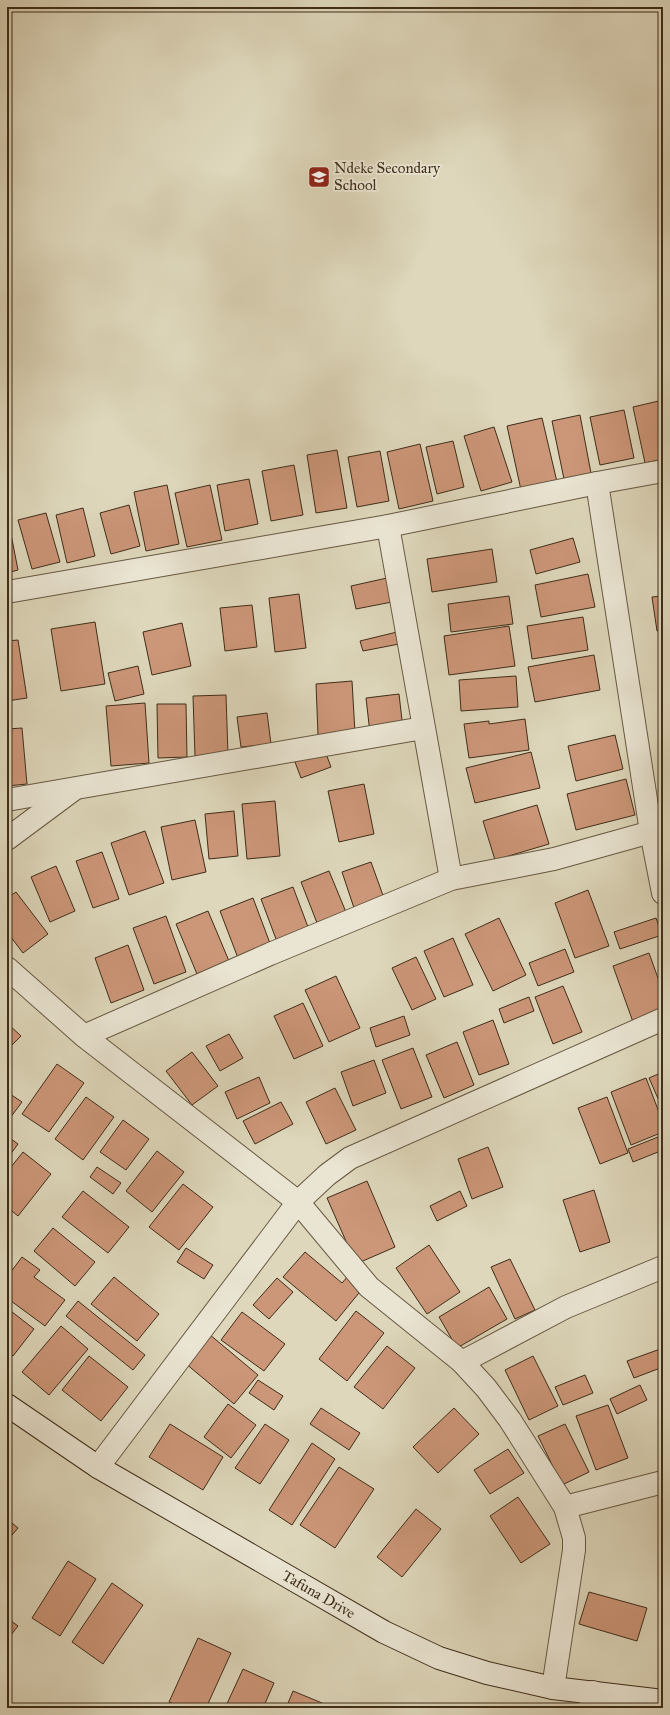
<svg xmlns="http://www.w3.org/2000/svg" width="670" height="1715" font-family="'IM FELL Great Primer',serif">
<rect width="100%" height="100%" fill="#ded7bb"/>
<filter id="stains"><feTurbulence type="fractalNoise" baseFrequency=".005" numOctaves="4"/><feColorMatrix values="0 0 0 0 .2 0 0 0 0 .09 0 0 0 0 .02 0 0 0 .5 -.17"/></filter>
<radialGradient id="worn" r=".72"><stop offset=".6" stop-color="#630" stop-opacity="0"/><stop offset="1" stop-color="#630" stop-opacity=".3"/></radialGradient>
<g fill="#cc9678" stroke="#3f2d19">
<polygon points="663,400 663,459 645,463 633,407"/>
<polygon points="624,410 634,458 600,465 590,417"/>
<polygon points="580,415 591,473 564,479 552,421"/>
<polygon points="542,418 557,482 521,490 507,426"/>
<polygon points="494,427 512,482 481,491 464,436"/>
<polygon points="453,441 464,487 437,494 426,447"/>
<polygon points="420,444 433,501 399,509 387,452"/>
<polygon points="337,450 347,508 316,513 307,455"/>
<polygon points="380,451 389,501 357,507 348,457"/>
<polygon points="294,465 303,515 271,521 262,471"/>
<polygon points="249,479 258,524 225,531 217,485"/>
<polygon points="167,485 179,544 146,551 134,492"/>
<polygon points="210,485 222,540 187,547 175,493"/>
<polygon points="129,505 140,546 111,554 100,513"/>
<polygon points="83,508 95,556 67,563 56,515"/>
<polygon points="46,513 60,562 32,569 18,520"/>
<polygon points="9,524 18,570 7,573 7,525"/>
<polygon points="573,538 580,562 536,574 530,550"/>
<polygon points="492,549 497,582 432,592 427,559"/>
<polygon points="588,574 595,607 541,617 535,585"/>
<polygon points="387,578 392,602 356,609 351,586"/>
<polygon points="299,594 306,648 275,652 269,598"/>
<polygon points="509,596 513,624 451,632 448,604"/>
<polygon points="663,596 663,630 657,631 652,597"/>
<polygon points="252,605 257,647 225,651 220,608"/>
<polygon points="583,617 588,650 532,659 527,626"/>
<polygon points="95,622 105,684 61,691 51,629"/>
<polygon points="182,623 191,666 152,675 143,632"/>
<polygon points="509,626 515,666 449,675 444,636"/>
<polygon points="397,632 399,644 363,651 360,641"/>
<polygon points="18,640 27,698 7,701 7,641"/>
<polygon points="594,655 600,690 535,702 528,667"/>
<polygon points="138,666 144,694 115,701 108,673"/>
<polygon points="516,676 518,707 461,711 459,680"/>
<polygon points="352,681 355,733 318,735 316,684"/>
<polygon points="399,694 403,729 370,733 366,698"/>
<polygon points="226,695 228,755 195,756 193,696"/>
<polygon points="145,703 149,763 111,766 106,706"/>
<polygon points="157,704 186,704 187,757 158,758"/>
<polygon points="267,713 271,744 241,747 237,717"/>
<polygon points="525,719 529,750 469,758 464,724 489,721 489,724"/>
<polygon points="22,728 27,784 7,786 7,729"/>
<polygon points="615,735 623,769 576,781 568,746"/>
<polygon points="325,751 331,767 301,778 295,762"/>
<polygon points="531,752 540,788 475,803 466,768"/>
<polygon points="626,779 635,815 576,830 567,794"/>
<polygon points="364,784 374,834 339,842 328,791"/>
<polygon points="275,801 280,856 247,859 242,804"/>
<polygon points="537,805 549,844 495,860 483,821"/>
<polygon points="234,811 238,856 209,859 205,814"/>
<polygon points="195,820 206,872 172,880 161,827"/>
<polygon points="145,831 164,883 129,895 111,843"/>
<polygon points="102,852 119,899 93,908 76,861"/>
<polygon points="371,862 385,901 355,911 342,872"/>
<polygon points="56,866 75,911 50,922 31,877"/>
<polygon points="329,871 348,917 319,928 301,882"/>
<polygon points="293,887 311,935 279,947 261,899"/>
<polygon points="588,890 609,946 575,958 555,903"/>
<polygon points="16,892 48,934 23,953 7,932 7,898"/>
<polygon points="253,898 271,946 238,958 220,911"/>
<polygon points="208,911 229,961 197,974 176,924"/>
<polygon points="166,916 186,972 154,984 133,928"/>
<polygon points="499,918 526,975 493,991 465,934"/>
<polygon points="656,918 662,935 620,949 614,932"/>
<polygon points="453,938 473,985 444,997 424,951"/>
<polygon points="128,945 144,990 111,1003 95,958"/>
<polygon points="565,949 574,972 538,986 529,963"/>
<polygon points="649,953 663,992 663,1011 633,1022 613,966"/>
<polygon points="416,957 436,999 412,1010 392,968"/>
<polygon points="336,976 360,1028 329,1042 305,990"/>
<polygon points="563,986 582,1032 553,1044 535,997"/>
<polygon points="529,997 534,1011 504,1023 499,1009"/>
<polygon points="303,1003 323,1046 294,1059 274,1016"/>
<polygon points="404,1016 410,1035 376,1047 370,1028"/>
<polygon points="493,1020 509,1064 479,1075 463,1032"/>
<polygon points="7,1023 21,1036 7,1050"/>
<polygon points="229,1034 243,1058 220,1071 206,1046"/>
<polygon points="457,1042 474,1085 444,1098 426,1055"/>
<polygon points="413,1048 432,1097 401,1109 382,1060"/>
<polygon points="192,1052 218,1086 192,1105 166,1071"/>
<polygon points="374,1060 386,1093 353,1106 341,1072"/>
<polygon points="57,1064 84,1083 49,1132 22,1114"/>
<polygon points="663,1072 663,1110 649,1078"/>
<polygon points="259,1077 270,1103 237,1119 225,1092"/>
<polygon points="646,1078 663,1123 663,1132 631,1145 611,1092"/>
<polygon points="335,1088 356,1130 326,1144 306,1102"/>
<polygon points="7,1092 22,1102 10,1118 7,1116"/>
<polygon points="86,1097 114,1117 83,1160 55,1139"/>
<polygon points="607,1097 628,1153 600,1164 578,1108"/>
<polygon points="281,1102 293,1124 255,1144 243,1121"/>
<polygon points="123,1120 149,1139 126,1170 100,1152"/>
<polygon points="663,1135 663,1150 633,1162 628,1149"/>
<polygon points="7,1136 18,1144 7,1159"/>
<polygon points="488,1147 503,1187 472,1199 458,1159"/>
<polygon points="157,1151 184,1172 152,1212 126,1191"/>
<polygon points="23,1152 51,1174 18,1216 7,1207 7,1172"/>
<polygon points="97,1167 121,1183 113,1194 90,1177"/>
<polygon points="367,1181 395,1247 356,1264 327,1198"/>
<polygon points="183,1184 213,1207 179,1250 149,1227"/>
<polygon points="594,1190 610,1242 580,1252 563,1200"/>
<polygon points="83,1191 129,1227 108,1253 62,1217"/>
<polygon points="460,1191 467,1206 437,1221 430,1206"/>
<polygon points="53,1228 95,1262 75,1286 34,1251"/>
<polygon points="429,1245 460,1292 427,1314 396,1268"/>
<polygon points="186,1248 213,1265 204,1279 177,1262"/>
<polygon points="305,1252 342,1283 348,1276 363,1288 336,1321 283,1277"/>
<polygon points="22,1257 40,1270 34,1277 65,1300 45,1326 7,1298 7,1277"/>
<polygon points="510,1259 535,1310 515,1319 491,1267"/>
<polygon points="114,1277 159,1314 137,1341 91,1304"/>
<polygon points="277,1278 293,1292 269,1319 253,1305"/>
<polygon points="489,1287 507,1319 457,1348 439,1317"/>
<polygon points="78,1301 145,1355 133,1370 66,1316"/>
<polygon points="7,1308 34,1329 13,1356 7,1351"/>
<polygon points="356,1311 384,1333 347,1381 319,1359"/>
<polygon points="242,1312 285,1344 264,1371 221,1340"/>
<polygon points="61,1326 88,1349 49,1395 22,1372"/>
<polygon points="209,1334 258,1375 234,1404 185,1363"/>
<polygon points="387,1346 415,1368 383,1409 354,1387"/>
<polygon points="663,1348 663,1367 634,1378 627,1361"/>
<polygon points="89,1356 128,1387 101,1421 62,1390"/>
<polygon points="533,1356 558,1406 529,1420 505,1370"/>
<polygon points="585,1375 593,1393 563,1405 555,1387"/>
<polygon points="258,1380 283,1396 274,1410 249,1393"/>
<polygon points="640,1385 647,1400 617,1414 610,1399"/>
<polygon points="228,1404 256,1425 231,1458 204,1437"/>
<polygon points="608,1405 628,1458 596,1470 576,1416"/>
<polygon points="321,1408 360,1433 349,1450 310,1424"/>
<polygon points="454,1408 479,1434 438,1473 413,1447"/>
<polygon points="170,1424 223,1457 203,1490 149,1457"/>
<polygon points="265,1424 289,1440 260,1484 235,1468"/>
<polygon points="565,1424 589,1472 562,1485 538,1436"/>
<polygon points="312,1443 335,1459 292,1525 269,1510"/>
<polygon points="508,1449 524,1473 490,1494 474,1470"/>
<polygon points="339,1467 374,1489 335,1548 300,1525"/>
<polygon points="518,1497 550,1544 521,1563 490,1516"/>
<polygon points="416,1509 441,1529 402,1577 377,1557"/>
<polygon points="7,1519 18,1528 7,1541"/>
<polygon points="68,1561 96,1579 60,1636 32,1618"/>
<polygon points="112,1583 143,1605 103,1664 72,1642"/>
<polygon points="589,1592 647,1608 637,1641 579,1624"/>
<polygon points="7,1618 18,1626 7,1640"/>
<polygon points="198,1638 231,1653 206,1708 183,1708 169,1702"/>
<polygon points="243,1669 274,1683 263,1708 225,1708"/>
<polygon points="293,1691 322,1703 320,1708 286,1708"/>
</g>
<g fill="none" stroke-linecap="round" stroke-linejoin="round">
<g stroke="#675842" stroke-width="24">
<g id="minor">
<polyline points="597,483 651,832 663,893"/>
<polyline points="388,526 451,879"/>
<polyline points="7,592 388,526 597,483 663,471"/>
<polyline points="7,800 423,728"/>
<polyline points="7,839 73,790"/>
<polyline points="7,968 84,1036 298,1202 369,1287 462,1362 486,1388 510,1420 565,1507 574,1538 574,1550 553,1688"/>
<polyline points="84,1036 270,954 451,879 554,859 651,832"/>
<polyline points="462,1362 566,1307 663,1267"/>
<polyline points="98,1467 298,1202 327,1175 350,1158 663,1019"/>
<polyline points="565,1507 663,1482"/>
<polyline points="590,1708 593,1692"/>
</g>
</g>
<g stroke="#3f2d19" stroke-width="24">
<g id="secondary">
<path id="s1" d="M7 1405 98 1467 384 1632 439 1658 487 1673 553 1688 663 1701"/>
</g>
</g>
<use href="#minor" stroke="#eae5d3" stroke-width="22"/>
<use href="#secondary" stroke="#eae5d3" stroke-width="22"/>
</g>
<defs>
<g id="school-square" transform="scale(1.15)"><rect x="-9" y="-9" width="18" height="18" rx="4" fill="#8f2418" stroke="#eae5d3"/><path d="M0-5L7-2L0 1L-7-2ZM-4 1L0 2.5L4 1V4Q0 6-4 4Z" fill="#fff"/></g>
</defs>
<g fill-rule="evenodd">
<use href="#school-square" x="319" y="177"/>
</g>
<g text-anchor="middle" stroke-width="4" stroke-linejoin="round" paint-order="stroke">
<g font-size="15" fill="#3f2d19" stroke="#eae5d3" text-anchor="start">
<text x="334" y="173">Ndeke Secondary<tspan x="334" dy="17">School</tspan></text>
</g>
<g font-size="15" fill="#3f2d19" stroke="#eae5d3">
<text dy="5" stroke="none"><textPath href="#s1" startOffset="365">Tafuna Drive</textPath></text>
</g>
</g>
<rect width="670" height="1715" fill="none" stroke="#ded7bb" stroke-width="24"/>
<rect x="8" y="8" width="654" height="1699" fill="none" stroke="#3f2d19" stroke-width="2"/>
<rect x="12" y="12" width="646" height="1691" fill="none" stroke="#3f2d19"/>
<rect width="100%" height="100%" filter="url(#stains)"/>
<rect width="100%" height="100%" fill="url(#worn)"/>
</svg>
